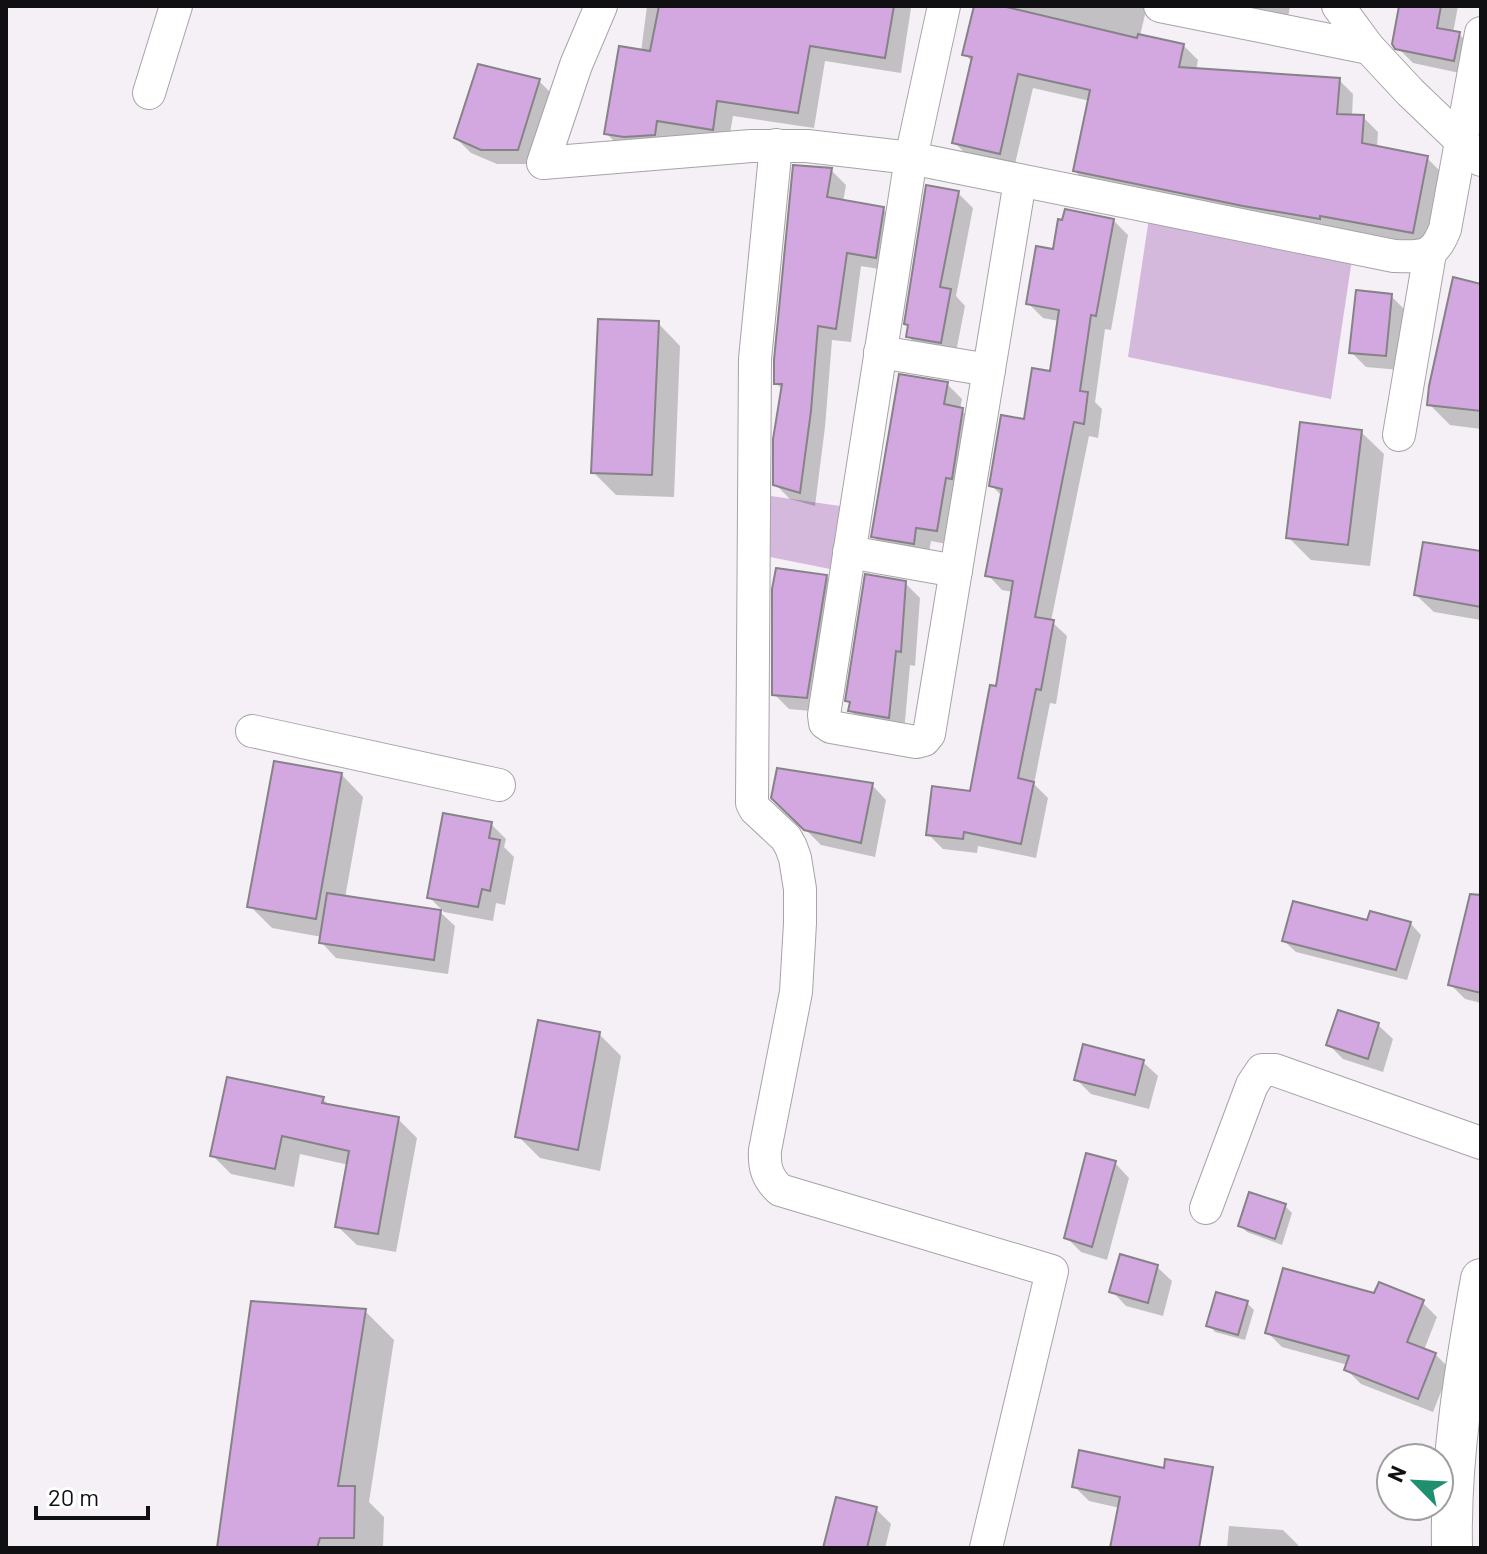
<svg xmlns="http://www.w3.org/2000/svg" width="1487" height="1554" font-family="Barlow,sans-serif">
<rect width="100%" height="100%" fill="#f4f0f6"/>
<g fill="#d5b9dd">
<polygon points="1149,218 1352,259 1331,399 1128,357"/>
<polygon points="764,495 840,506 835,570 765,556"/>
</g>
<g fill="#0003">
<polygon points="647,6 910,6 911,8 901,73 825,61 814,128 733,116 728,145 673,136 670,150 623,150 606,133 641,52"/>
<polygon points="976,6 1147,6 1140,36 1183,45 1198,60 1196,70 1339,80 1353,94 1352,117 1363,117 1378,132 1377,148 1427,158 1442,173 1428,247 1090,186 1075,171 1090,101 1033,88 1014,168 969,157 954,142 973,63 965,54"/>
<polygon points="1224,6 1290,6 1287,23"/>
<polygon points="1401,6 1458,6 1453,33 1459,34 1474,49 1469,75 1413,63 1394,44"/>
<polygon points="539,81 554,96 532,164 497,164 471,153 456,138"/>
<polygon points="831,170 846,185 843,202 883,209 898,224 891,271 861,266 851,342 832,340 825,427 815,506 790,499 775,484 783,390 776,383"/>
<polygon points="958,193 973,208 956,296 965,306 955,357 923,351 908,336 909,327 906,324"/>
<polygon points="1113,220 1128,235 1111,330 1105,329 1095,402 1102,409 1098,438 1089,436 1051,621 1067,636 1056,704 1050,703 1034,784 1048,798 1036,858 978,846 977,853 943,849 928,834 971,793 997,689 1013,592 1002,590 988,575 1003,497 991,485 1051,373 1059,321 1043,318 1028,303 1054,251"/>
<polygon points="1481,286 1481,429 1450,425 1429,404"/>
<polygon points="1391,296 1406,311 1400,370 1366,367 1351,352"/>
<polygon points="658,323 680,346 674,497 616,495 593,472"/>
<polygon points="947,384 962,399 960,409 977,425 952,545 931,541 928,558 888,551 873,536"/>
<polygon points="1361,432 1384,454 1370,566 1311,560 1288,537"/>
<polygon points="1481,553 1481,620 1434,612 1416,595"/>
<polygon points="826,577 841,591 822,712 789,709 774,694"/>
<polygon points="905,583 920,598 915,666 910,665 904,732 865,725 850,710 851,704 848,701"/>
<polygon points="341,774 363,797 345,898 440,912 455,926 448,974 336,958 322,943 322,937 272,928 250,906"/>
<polygon points="872,785 886,800 875,857 821,845 774,798"/>
<polygon points="491,824 506,839 504,847 514,857 505,905 496,903 493,921 444,912 429,897"/>
<polygon points="1481,911 1481,1003 1465,999 1450,984"/>
<polygon points="1369,923 1410,923 1421,935 1407,980 1296,952 1284,941"/>
<polygon points="1378,1025 1393,1039 1383,1072 1343,1059 1329,1045"/>
<polygon points="599,1034 621,1056 600,1171 540,1158 518,1136"/>
<polygon points="1143,1062 1158,1076 1149,1109 1091,1094 1076,1079"/>
<polygon points="323,1099 330,1106 398,1119 417,1138 396,1252 357,1245 337,1226 349,1165 300,1154 294,1187 231,1174 212,1155"/>
<polygon points="1115,1163 1129,1178 1107,1260 1081,1252 1066,1237"/>
<polygon points="1285,1206 1292,1213 1282,1245 1247,1232 1240,1225"/>
<polygon points="1157,1267 1172,1281 1163,1316 1126,1306 1112,1291"/>
<polygon points="1375,1296 1422,1302 1437,1317 1424,1350 1435,1354 1450,1369 1433,1412 1361,1384 1346,1369 1348,1365 1282,1347 1267,1332"/>
<polygon points="1247,1303 1254,1310 1245,1340 1215,1332 1209,1325"/>
<polygon points="365,1311 394,1340 369,1502 384,1517 383,1548 219,1548"/>
<polygon points="1074,1486 1201,1489 1190,1548 1112,1548 1120,1508 1089,1501"/>
<polygon points="876,1509 891,1524 885,1548 825,1548"/>
<polygon points="1229,1526 1283,1530 1298,1545 1298,1548 1227,1548"/>
</g>
<g fill="#d3a7df" stroke="#868288" stroke-width="2">
<polygon points="659,6 894,6 885,58 810,46 798,113 717,101 713,130 657,121 655,135 624,137 604,134 619,46 650,51"/>
<polygon points="974,6 1002,6 1137,38 1138,34 1184,44 1179,67 1340,78 1337,114 1364,115 1362,143 1428,156 1413,233 1320,216 1320,219 1243,206 1073,171 1090,90 1018,74 1000,154 952,143 972,57 962,55"/>
<polygon points="1399,6 1441,6 1437,28 1460,32 1454,61 1395,49 1392,44"/>
<polygon points="478,64 540,79 518,150 481,150 454,138"/>
<polygon points="793,165 832,168 827,197 884,207 876,258 847,253 836,329 818,326 811,411 800,493 773,485 773,439 782,384 774,384 774,360"/>
<polygon points="926,185 959,191 940,287 951,289 941,343 906,337 908,325 904,324"/>
<polygon points="1065,209 1114,219 1096,316 1091,315 1080,391 1088,392 1084,424 1074,422 1035,617 1054,620 1041,690 1036,689 1018,778 1034,782 1021,844 964,832 963,839 926,835 932,786 970,791 990,685 996,686 1013,581 985,576 1002,489 989,486 1001,415 1024,419 1032,368 1050,371 1059,310 1026,304 1036,246 1053,249 1058,219 1062,220"/>
<polygon points="1453,277 1481,284 1481,411 1427,405 1429,386"/>
<polygon points="1356,290 1392,294 1386,356 1349,353"/>
<polygon points="598,319 659,321 652,475 591,473"/>
<polygon points="899,374 948,382 944,404 963,408 952,479 946,478 937,531 916,528 914,544 871,537"/>
<polygon points="1300,422 1362,430 1348,545 1286,538"/>
<polygon points="1423,542 1481,551 1481,607 1414,595"/>
<polygon points="776,568 827,575 807,698 772,695 772,589"/>
<polygon points="865,574 906,581 901,652 896,651 889,718 848,711 850,702 845,701"/>
<polygon points="274,761 342,773 316,919 247,907"/>
<polygon points="777,768 873,783 861,843 804,830 771,798"/>
<polygon points="443,813 492,822 489,838 500,840 490,891 482,889 478,907 427,898"/>
<polygon points="327,893 441,910 434,960 319,943"/>
<polygon points="1470,894 1481,895 1481,993 1448,985"/>
<polygon points="1293,901 1367,920 1370,911 1411,922 1396,970 1282,941"/>
<polygon points="1338,1010 1379,1023 1368,1059 1326,1045"/>
<polygon points="538,1020 600,1032 578,1150 515,1137"/>
<polygon points="1083,1044 1144,1060 1135,1095 1074,1080"/>
<polygon points="227,1077 324,1097 322,1103 399,1117 378,1234 335,1227 349,1151 282,1136 275,1169 210,1156"/>
<polygon points="1086,1153 1116,1161 1092,1247 1064,1238"/>
<polygon points="1249,1192 1286,1204 1275,1239 1238,1226"/>
<polygon points="1120,1254 1158,1265 1148,1303 1109,1292"/>
<polygon points="1283,1268 1374,1293 1379,1282 1424,1300 1407,1342 1436,1353 1418,1399 1344,1370 1349,1356 1265,1333"/>
<polygon points="1216,1292 1248,1301 1238,1335 1206,1326"/>
<polygon points="251,1301 366,1309 338,1486 355,1486 354,1538 320,1538 317,1548 217,1548"/>
<polygon points="1079,1450 1164,1468 1165,1459 1213,1467 1199,1548 1110,1548 1120,1497 1072,1487"/>
<polygon points="836,1497 877,1507 867,1548 823,1548"/>
</g>
<g fill="none" stroke-linecap="round" stroke-linejoin="round">
<g stroke="#a7a3a8" stroke-width="34">
<g id="minor">
<path d="M601 6 576 65 543 163 751 146H807L911 158 1394 256C1423 257 1434 258 1445 229L1481 33"/>
<polyline points="944,6 911,158 824,715 825,723 831,727 916,742 924,740 929,734 1020,181"/>
<polyline points="1160,6 1369,48"/>
<polyline points="1338,6 1369,48 1410,92 1481,160"/>
<polyline points="149,93 176,6"/>
<path d="M776 145 755 359 752 803 755 809 786 838 791 847 795 858 800 889V923L796 992 765 1150C764 1167 767 1178 780 1190L1052 1271 986 1548"/>
<polyline points="880,352 989,370"/>
<polyline points="1399,435 1430,253"/>
<polyline points="849,552 956,571"/>
<polyline points="252,731 499,785"/>
<polyline points="1206,1208 1252,1085 1262,1070 1275,1070 1481,1143"/>
</g>
</g>
<g stroke="#a7a3a8" stroke-width="42">
<path id="tertiary" d="M1452 1548C1450 1458 1465 1368 1481 1279"/>
</g>
<use href="#minor" stroke="#fff" stroke-width="32"/>
<use href="#tertiary" stroke="#fff" stroke-width="40"/>
</g>
<rect width="1487" height="1554" fill="none" stroke="#100f11" stroke-width="16"/>
<g transform="translate(1415 1482) rotate(294)"><circle r="38" fill="#ffffff" stroke="#9f9fa0" stroke-width="2"/>
<path d="M0-6L14 30L0 20L-14 30Z" fill="#1f8f6f"/>
<text y="-12" font-size="22" font-weight="bold" text-anchor="middle" fill="#100f11">N</text>
</g>
<path d="M36 1506v12h112v-12" fill="none" stroke="#100f11" stroke-width="4"/>
<text x="48" y="1506" font-size="24" fill="#100f11" stroke="#ffffff" stroke-width="6" paint-order="stroke">20 m</text>
</svg>
